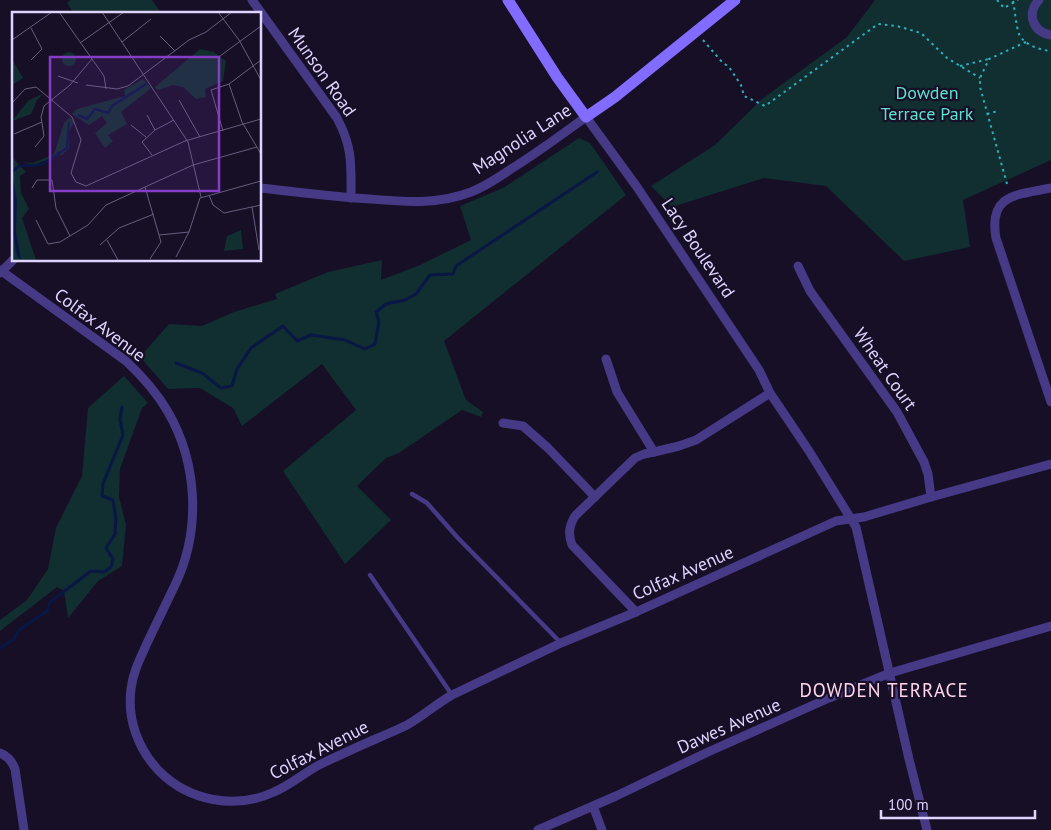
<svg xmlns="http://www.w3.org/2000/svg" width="1051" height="830" font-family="'PT Sans',sans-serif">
<rect width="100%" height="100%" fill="#160f26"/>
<g fill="#112e31">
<polygon points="71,0 152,0 162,14 74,14 67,3"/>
<polygon points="875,0 1051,0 1051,160 963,200 970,247 904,261 826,186 764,178 672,207 651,186 715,145 762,99 847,37"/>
<polygon points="579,138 590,143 626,195 444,341 466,400 483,412 481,417 462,410 399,453 386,458 357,486 391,520 345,564 283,471 356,410 322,364 242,426 233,408 200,388 168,389 140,357 169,324 202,326 234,312 277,299 275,294 328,272 382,260 381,280 420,265 471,240 460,206 503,188"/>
<polygon points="124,376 148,403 142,408 120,469 119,497 126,525 122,566 98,581 68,618 64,591 57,587 0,631 0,620 27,600 48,569 56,528 82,476 88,408"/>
</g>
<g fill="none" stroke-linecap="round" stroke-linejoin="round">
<g stroke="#091745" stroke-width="3">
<polyline points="176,363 202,373 221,388 232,386 237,369 251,348 283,326 297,341 311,335 345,340 365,349 375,344 379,322 376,312 386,304 405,300 416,294 430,275 453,274 456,266 597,172"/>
<polyline points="0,648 14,639 19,630 47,611 50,602 91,571 104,572 111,567 113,559 106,548 115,534 116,518 113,500 102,496 103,484 123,435 120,419 122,407"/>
</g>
<g stroke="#2cb1bb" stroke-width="2" stroke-dasharray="2.5 4" stroke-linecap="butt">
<polyline points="997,0 1004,8 1018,0"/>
<path d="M1013 1C1015 10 1016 26 1019 34 1024 45 1040 50 1051 51"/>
<polyline points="703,40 722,62 729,67 741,85 744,96 765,106 878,24 897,26 921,33 947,58 980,78"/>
<polyline points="960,66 989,59"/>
<polyline points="987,114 998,111"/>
<polyline points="1007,184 980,87 980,78 989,59 1026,42"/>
</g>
<g stroke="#463986" stroke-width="4.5">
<polyline points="412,494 427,503 457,537 561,643"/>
<polyline points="370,575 452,695"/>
</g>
<g stroke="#463986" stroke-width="9">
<path d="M252 0 337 118C353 148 351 165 351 198"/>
<path d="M1039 0C1026 14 1033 32 1051 35"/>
<path d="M260 188C297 192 333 197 370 199 405 202 437 205 471 192 486 186 498 178 511 169 537 153 561 135 586 117L637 187 759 370 770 393 809 451 856 527 909 759 927 830"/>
<path d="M1051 188C1018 195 988 193 996 238L1051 402"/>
<polyline points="798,266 810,291 897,412 924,462 928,474 931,497"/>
<path d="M0 270 126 361C142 376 157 393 168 412 198 464 201 531 175 585 166 604 157 622 148 641 141 657 133 671 131 689 127 719 138 749 159 771 189 801 235 810 274 792 291 785 305 772 321 764 340 755 359 746 378 738 387 734 397 730 407 725 422 717 436 704 452 695L561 643 636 612 836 521 864 517 931 497 1051 464"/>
<polyline points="0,273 14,259"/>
<polyline points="606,359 617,392 654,452 679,446 696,440 770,393"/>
<polyline points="503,423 523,426 548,448 595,497"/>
<path d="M636 612 572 545C568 534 569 526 575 516L635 458 644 454 654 452"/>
<path d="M0 753C8 756 12 761 15 769L24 830"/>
<polyline points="593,806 602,830"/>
<polyline points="538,830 616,796 708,752 829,698 890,673 1051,626"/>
</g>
<polyline stroke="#826bff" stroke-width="11" points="508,0 557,77 586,117 615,97 735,0"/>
</g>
<g text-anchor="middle" stroke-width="4.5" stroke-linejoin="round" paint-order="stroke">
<g font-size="18" fill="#dfd4ff" stroke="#160f26">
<text transform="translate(322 72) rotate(55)" y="6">Munson Road</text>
<text transform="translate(522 139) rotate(-33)" y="6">Magnolia Lane</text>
<text transform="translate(698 248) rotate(56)" y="6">Lacy Boulevard</text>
<text transform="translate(100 325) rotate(37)" y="6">Colfax Avenue</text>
<text transform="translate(885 369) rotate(55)" y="6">Wheat Court</text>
<text transform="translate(683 573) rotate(-24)" y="6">Colfax Avenue</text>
<text transform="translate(729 726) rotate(-24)" y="6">Dawes Avenue</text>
<text transform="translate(319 750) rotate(-27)" y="6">Colfax Avenue</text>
</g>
<g font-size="18" fill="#5de2d2" stroke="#160f26">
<text x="927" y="99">Dowden<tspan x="927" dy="21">Terrace Park</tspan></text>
</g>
<g font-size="19" letter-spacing="1" fill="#ffd6eb" stroke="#160f26">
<text x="884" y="697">DOWDEN TERRACE</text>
</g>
</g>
<g transform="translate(12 12)">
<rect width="249" height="249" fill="#160f26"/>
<path d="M188 37 202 40 214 49 211 69 193 77 194 85 184 87 171 75 161 73 146 78 143 75ZM50 47a7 7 0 1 1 14 0a7 7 0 1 1-14 0ZM0 47 11 66 0 73ZM131 67 139 76 109 100 115 112 96 123 101 129 93 136 83 121 95 111 90 104 77 113 60 102 65 97 113 84 112 78ZM31 82 25 88 19 102 0 109 17 88ZM58 105 62 110 57 120V136L49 144 47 139 37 147 21 153 10 150 21 151 42 142 52 111ZM0 145 14 160 8 164 9 181 17 197 10 206 24 248H0ZM229 218 231 237 212 239 215 224Z" fill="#112e31"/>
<path d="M0 163 5 188 4 220 9 248 5 244 1 222Z" fill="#091745"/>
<path fill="none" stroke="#091745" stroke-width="2.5" d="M66 103 75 107 83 97 96 101 100 94 134 72M0 160 7 154 29 153 55 136 57 110"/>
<path fill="none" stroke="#665e7d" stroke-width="1" d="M47 0 92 64 94 77M90 0 176 130 189 185M206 0 227 28 249 68M19 16 30 37 19 48M148 24 163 39M0 28 40 0M110 30 139 7M68 31 112 0M208 44 249 14M46 64 66 71M217 72 230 110 249 142M74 73 105 77 116 74 177 28 194 20 220 0M167 88 188 125M0 91 13 77 24 75 60 105 69 128 59 161 64 170 74 174 173 129 249 107M135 103 143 118 162 108M119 113 134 125M211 119 199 78 217 72 249 48M2 122 30 110M23 135 32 124 29 105 32 94 58 73 80 47M140 143 130 130 143 118M133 175 149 230 138 247M20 176 25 168H40L44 196 58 224M197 183 201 193 212 201 249 193M240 195 247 238M24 208 36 232 48 230 76 213 94 193 181 153 245 135M147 223 177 220M95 228 106 248M88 233 107 216 142 202M164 245 177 220 188 186 249 169"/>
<path fill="#853dc5" fill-opacity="0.15" stroke="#853dc5" stroke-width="2.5" d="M38 45H207V179H38Z"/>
<rect width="249" height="249" fill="none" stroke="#dfd4ff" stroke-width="2.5"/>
</g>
<path d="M881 810v8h154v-8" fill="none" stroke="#dfd4ff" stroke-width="2.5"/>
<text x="888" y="810" font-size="15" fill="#dfd4ff" stroke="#160f26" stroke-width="4" paint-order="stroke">100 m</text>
</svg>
